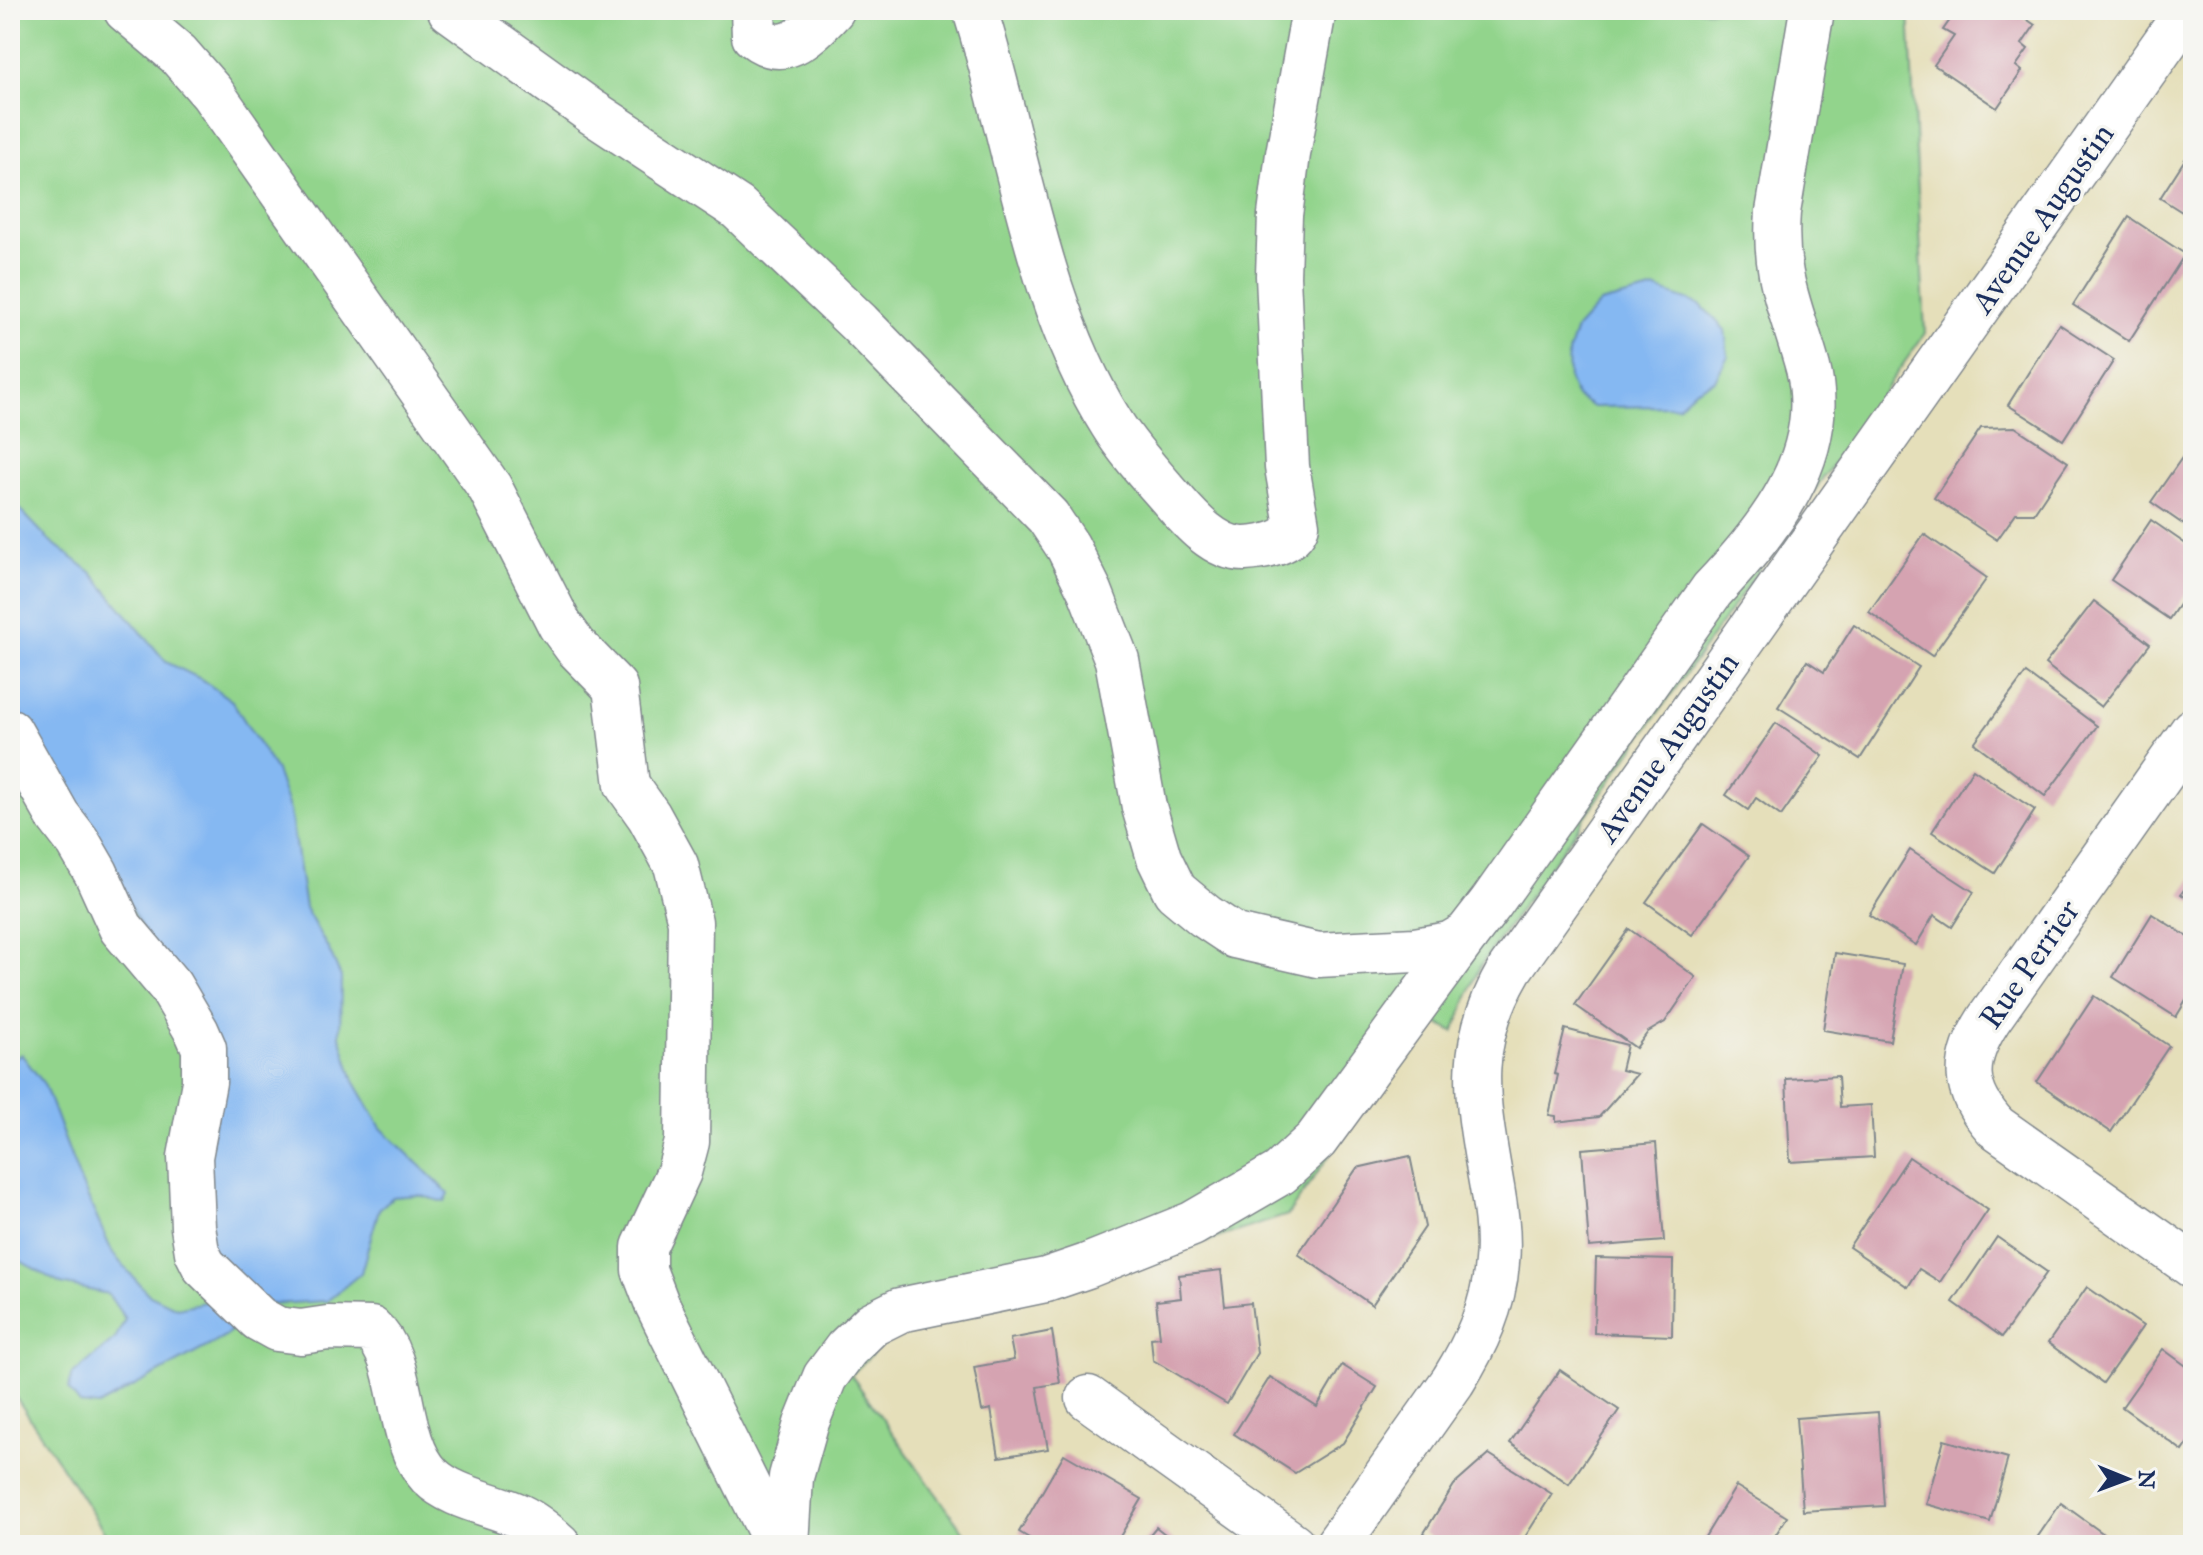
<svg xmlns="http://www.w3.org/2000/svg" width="2203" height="1555" font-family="'IM FELL Great Primer',serif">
<rect width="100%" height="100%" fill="#f6f6f2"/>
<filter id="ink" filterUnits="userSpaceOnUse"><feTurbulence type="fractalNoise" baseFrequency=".0125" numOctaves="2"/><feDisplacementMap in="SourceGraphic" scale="16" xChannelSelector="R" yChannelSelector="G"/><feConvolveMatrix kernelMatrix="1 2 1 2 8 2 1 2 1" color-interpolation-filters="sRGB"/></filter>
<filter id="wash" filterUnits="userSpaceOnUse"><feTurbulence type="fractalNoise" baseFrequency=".006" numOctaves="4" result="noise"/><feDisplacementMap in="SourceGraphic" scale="32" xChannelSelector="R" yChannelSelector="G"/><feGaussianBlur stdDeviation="1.8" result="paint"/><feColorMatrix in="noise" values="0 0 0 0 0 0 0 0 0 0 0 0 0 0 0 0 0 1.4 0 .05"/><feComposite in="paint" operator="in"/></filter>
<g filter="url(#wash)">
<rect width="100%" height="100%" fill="#e5dfba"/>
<polygon fill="#92d48c" stroke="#568275" stroke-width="2" points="10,10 1909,10 1925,333 1479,968 1454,1032 1425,1017 1288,1215 1069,1286 905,1327 883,1342 851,1375 973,1545 113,1545 10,1388"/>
<g fill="#85b8f2" stroke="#5074a8" stroke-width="2">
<polygon points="1656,289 1701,305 1725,330 1728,356 1715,380 1695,390 1678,406 1593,407 1576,396 1569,380 1568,353 1576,329 1600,303"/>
<polygon points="10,499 49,540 92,573 166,662 201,679 232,701 276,771 290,811 305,908 329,950 341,977 340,1036 354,1081 381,1128 449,1194 445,1202 418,1195 393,1197 379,1209 361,1273 327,1301 252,1305 225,1337 98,1406 80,1404 69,1390 71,1376 116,1338 125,1319 108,1294 61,1284 10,1255 10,1061 21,1054 44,1084 79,1178 113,1254 148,1294 177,1308 214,1300 209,1238 201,1191 220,1092 143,930 10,695"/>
</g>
<g id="blocks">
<g fill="#d5a3b1">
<polygon points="1957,10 2013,10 2035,25 2022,44 2028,49 2016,66 2022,71 1997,108 1934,65 1954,36 1943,30"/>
<polygon points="2193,147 2193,219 2160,198"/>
<polygon points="2129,217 2185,254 2129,341 2073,305"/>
<polygon points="2059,324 2114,360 2063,440 2008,405"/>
<polygon points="2015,427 2068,462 2034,513 2016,513 1997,540 1934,498 1981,428"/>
<polygon points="2193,442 2193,531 2151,502"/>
<polygon points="2151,520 2193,549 2193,584 2169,619 2111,580"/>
<polygon points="1924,534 1987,578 1932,656 1869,612"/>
<polygon points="2094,601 2150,644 2101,707 2045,664"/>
<polygon points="1854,625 1919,667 1860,759 1778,707 1807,661 1824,672"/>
<polygon points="2026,673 2097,726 2045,796 1974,743"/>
<polygon points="1776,723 1823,756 1781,816 1756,798 1748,810 1726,795"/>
<polygon points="1973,769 2035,810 1995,873 1932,832"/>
<polygon points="1703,824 1749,856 1692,935 1646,902"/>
<polygon points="1910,850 1974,892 1952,927 1934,915 1916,945 1869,915"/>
<polygon points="2193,877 2193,903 2181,894"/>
<polygon points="2152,914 2193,940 2193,989 2176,1017 2113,977"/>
<polygon points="1629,929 1696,977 1665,1022 1648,1032 1636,1048 1575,1005"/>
<polygon points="1835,953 1903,964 1890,1041 1823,1030"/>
<polygon points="2094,996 2169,1046 2111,1132 2037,1082"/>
<polygon points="1565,1029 1627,1045 1621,1070 1637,1074 1599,1117 1556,1122 1556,1116 1549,1115 1558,1075 1554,1074"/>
<polygon points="1838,1076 1840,1107 1871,1105 1874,1157 1790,1162 1786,1079"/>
<polygon points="1656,1143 1664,1241 1589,1247 1582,1149"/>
<polygon points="1410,1156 1425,1227 1372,1305 1298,1254 1357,1168"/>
<polygon points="1909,1157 1988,1210 1940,1282 1919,1269 1908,1287 1849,1247"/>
<polygon points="1997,1237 2047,1272 2002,1337 1953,1302"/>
<polygon points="1596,1258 1673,1260 1672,1336 1594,1333"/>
<polygon points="1221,1270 1225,1306 1251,1303 1257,1353 1227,1404 1153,1360 1151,1338 1160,1337 1156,1301 1181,1298 1179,1275"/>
<polygon points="2087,1287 2143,1326 2103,1383 2048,1343"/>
<polygon points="1052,1331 1060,1383 1037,1387 1048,1449 999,1457 991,1409 982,1411 974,1367 1014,1360 1010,1339"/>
<polygon points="2163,1349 2193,1371 2193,1436 2183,1451 2122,1407"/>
<polygon points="1342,1365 1377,1387 1343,1443 1295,1473 1234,1434 1270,1377 1317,1407"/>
<polygon points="1560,1370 1619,1410 1569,1484 1510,1443"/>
<polygon points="1878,1412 1884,1506 1803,1511 1796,1418"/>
<polygon points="1944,1440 2008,1458 1990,1522 1926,1504"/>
<polygon points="1064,1454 1142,1499 1115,1545 1041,1545 1019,1532"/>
<polygon points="1489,1454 1552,1494 1520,1545 1444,1545 1424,1533 1454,1485"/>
<polygon points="1736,1486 1787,1517 1769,1545 1700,1545"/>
<polygon points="2061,1503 2112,1540 2108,1545 2032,1545"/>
<polygon points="1156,1527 1179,1545 1141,1545"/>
</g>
</g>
</g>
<g filter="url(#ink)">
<use href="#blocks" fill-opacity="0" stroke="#80878c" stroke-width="2"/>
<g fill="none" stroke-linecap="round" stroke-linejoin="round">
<g stroke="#80878c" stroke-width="47">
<g id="minor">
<polyline points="126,10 178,54 212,93 490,488 560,625 576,647 615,687 627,785 649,816 676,865 690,922 687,1142 679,1172 644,1247 644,1270 657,1304 777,1545"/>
<path d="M450 10 592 112 738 208 859 323 1048 517 1068 547 1090 591 1117 660 1144 807 1159 858 1175 891 1205 916 1235 936 1318 955 1415 950 1450 944 1467 934 1491 903 1712 590C1768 531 1830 455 1808 368 1792 309 1773 277 1778 212L1812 10"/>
<path d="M753 10 754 36C786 61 809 33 832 10"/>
<path d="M975 10C1017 144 1036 303 1112 424 1128 450 1152 476 1172 499 1190 520 1216 550 1245 549 1263 548 1291 543 1297 525L1287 467 1278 276 1280 215 1288 154 1314 10"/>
<path d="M2193 730 1989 1019C1962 1061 1962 1090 1996 1127L2193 1266"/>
<path d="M10 731 58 816 78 842 96 873 121 928 170 986 197 1032 204 1048V1082L190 1157 193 1227 197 1252 204 1266 259 1319 277 1329 301 1332 328 1328 371 1329C408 1361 393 1437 430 1476 452 1498 491 1503 519 1516 534 1523 547 1534 559 1545"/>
<polyline points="1088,1398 1293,1545"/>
<polyline points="787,1545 791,1477 806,1424 825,1377 846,1349 872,1324 900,1310 1046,1280 1087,1266 1192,1224 1280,1173 1316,1140 1467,934"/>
<path d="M1337 1545 1453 1381C1476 1344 1494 1306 1497 1262 1500 1234 1495 1204 1490 1176 1476 1095 1466 1044 1510 969L2188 10"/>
</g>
</g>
<use href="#minor" stroke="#fff" stroke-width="44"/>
</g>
</g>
<g text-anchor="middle" stroke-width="7" stroke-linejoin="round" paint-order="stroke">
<g font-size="32" fill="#1b2f5e" stroke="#f6f6f2">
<text transform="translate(2042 218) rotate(-55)" y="11">Avenue Augustin</text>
<text transform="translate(1667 747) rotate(-55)" y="11">Avenue Augustin</text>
<text transform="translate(2029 964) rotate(-55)" y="11">Rue Perrier</text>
</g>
</g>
<rect width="2203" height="1555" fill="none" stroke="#f6f6f2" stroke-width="40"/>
<g transform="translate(2127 1479) rotate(91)" stroke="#f6f6f2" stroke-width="6" paint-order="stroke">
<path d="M0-6L14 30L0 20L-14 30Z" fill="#1b2f5e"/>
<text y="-12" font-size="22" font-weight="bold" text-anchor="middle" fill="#1b2f5e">N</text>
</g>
</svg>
